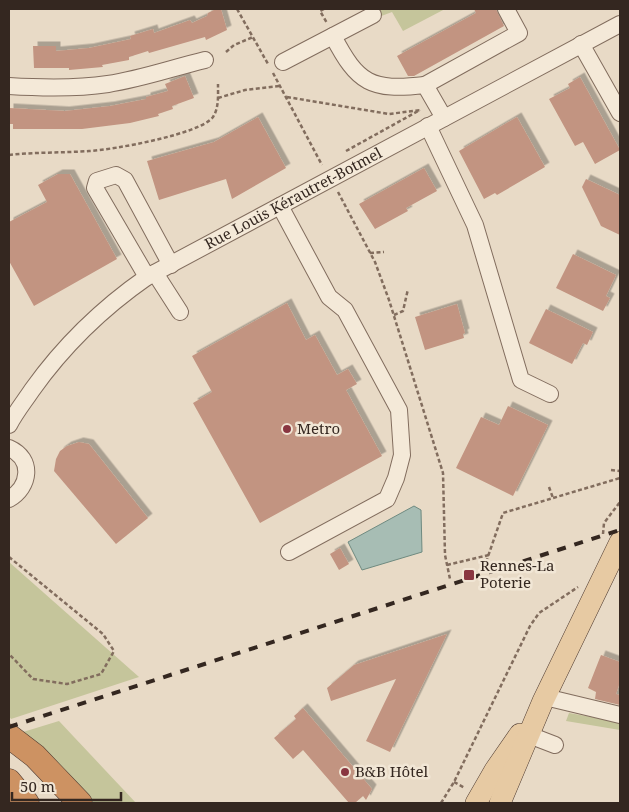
<svg xmlns="http://www.w3.org/2000/svg" width="629" height="812" font-family="'Noto Serif',serif">
<defs>
<filter id="shadow"><feDropShadow dx="4.5" dy="-4.5" stdDeviation="0" flood-color="#0004"/></filter>
</defs>
<rect width="100%" height="100%" fill="#e8dac6"/>
<g fill="#c5c59b">
<polygon points="378,9 445,9 403,31 392,12 376,18 373,15"/>
<polygon points="9,562 139,677 11,719 9,716"/>
<polygon points="569,713 620,722 620,730 566,721"/>
<polygon points="59,721 136,803 93,803 51,765 23,732"/>
</g>
<polygon fill="#a7bdb4" stroke="#6f8a80" points="414,506 421,510 422,552 362,570 348,542"/>
<g fill="#c29481" filter="url(#shadow)">
<polygon points="216,9 221,9 227,30 206,40 205,37 149,53 148,51 129,57 129,60 102,65 103,67 69,70 69,68 34,68 33,46 56,46 56,51 89,48 131,39 130,36 153,29 154,33 190,20 192,23 207,16 208,13"/>
<polygon points="474,9 496,9 504,26 414,76 408,76 397,56 476,13"/>
<polygon points="185,76 194,98 172,106 173,109 158,114 159,116 130,123 82,129 13,129 13,124 9,124 9,108 65,111 110,106 146,99 146,97 168,91 165,84"/>
<polygon points="580,77 620,150 595,164 583,142 575,146 549,99 570,88 568,84"/>
<polygon points="258,117 286,168 232,199 226,179 159,200 147,161 214,142"/>
<polygon points="517,117 545,167 497,195 495,193 484,199 459,151"/>
<polygon points="424,168 437,191 406,208 408,211 375,229 359,204"/>
<polygon points="58,174 70,174 117,259 34,306 9,261 9,222 47,202 38,185"/>
<polygon points="586,179 620,195 620,235 601,226 582,187"/>
<polygon points="573,254 616,275 606,296 610,298 603,311 556,288"/>
<polygon points="287,303 306,340 315,335 337,375 348,369 357,384 346,390 382,456 260,523 193,403 212,392 192,356"/>
<polygon points="457,304 465,333 463,334 464,338 425,350 415,317"/>
<polygon points="546,309 593,332 587,345 583,343 572,364 529,343"/>
<polygon points="508,406 548,425 513,496 456,468 481,417 499,425"/>
<polygon points="79,442 89,444 148,518 116,544 54,471 56,459 60,451 67,446"/>
<polygon points="340,548 349,564 339,570 330,554"/>
<polygon points="447,634 390,752 366,741 396,679 331,701 327,688 354,665"/>
<polygon points="601,655 620,662 620,682 616,694 620,695 620,705 595,699 596,692 588,688"/>
<polygon points="303,708 372,789 366,800 363,796 355,803 349,803 303,750 293,759 274,738 296,719 294,716"/>
</g>
<g fill="none" stroke-linecap="round" stroke-linejoin="round">
<g stroke="#826d5e" stroke-width="18">
<g id="minor">
<path d="M333 36C358 84 371 91 425 85L444 118"/>
<polyline points="581,44 620,113"/>
<polyline points="283,62 373,15"/>
<polyline points="425,85 519,33 506,9"/>
<path d="M9 86C42 88 75 89 108 84 141 79 172 68 205 60"/>
<polyline points="428,126 475,225 521,380 550,394"/>
<polyline points="280,206 329,297 345,310 399,410 402,455 396,478 387,499 289,552"/>
<polyline points="155,273 180,312"/>
<polyline points="147,277 95,188 97,181 116,175 125,180 171,265"/>
<path id="s1" d="M9 425C15 413 24 402 32 390 64 345 101 309 147 277L620 24"/>
<path d="M9 448C34 459 30 487 9 499"/>
<polyline points="545,697 620,715"/>
<polyline points="529,735 555,745"/>
</g>
</g>
<g stroke="#503c32" stroke-width="22">
<g id="major">
<polyline points="476,803 495,770 520,734"/>
<polyline points="500,803 543,701 620,542"/>
</g>
</g>
<g stroke="#503c32" stroke-width="25">
<g id="highway">
<polyline points="9,736 35,756 80,803"/>
<polyline points="9,781 27,803"/>
</g>
</g>
<g stroke="#826d5e" stroke-width="2.5" stroke-dasharray="4 2.5" stroke-linecap="butt">
<polyline points="237,9 268,64"/>
<polyline points="324,9 320,11 327,23"/>
<polyline points="226,52 234,45 253,37"/>
<polyline points="273,73 322,165"/>
<polyline points="287,97 389,114 421,110"/>
<polyline points="218,98 245,90 280,86"/>
<polyline points="346,151 420,110"/>
<path d="M9 155C35 152 62 153 89 151 112 150 201 134 213 117 219 108 218 95 218 84"/>
<polyline points="338,192 375,262 389,300 443,473 445,555 450,579"/>
<polyline points="370,253 384,252"/>
<polyline points="394,315 403,311 408,289"/>
<polyline points="611,470 620,471"/>
<polyline points="549,487 553,498"/>
<polyline points="603,534 604,523 620,502"/>
<polyline points="9,557 103,634 114,651 101,674 67,684 33,679 9,654"/>
<polyline points="447,565 489,555"/>
<polyline points="484,568 503,513 620,478"/>
<polyline points="454,782 465,788"/>
<polyline points="441,803 454,782 530,626 539,613 578,587"/>
</g>
<use href="#minor" stroke="#f4e9d8" stroke-width="16"/>
<use href="#major" stroke="#e7caa3" stroke-width="21"/>
<use href="#highway" stroke="#cd9262" stroke-width="24"/>
<polyline stroke="#342720" stroke-width="4" stroke-dasharray="9 9" stroke-linecap="butt" points="9,727 620,530"/>
</g>
<g fill="#893640" stroke="#f1e6d5" stroke-width="2">
<circle cx="287" cy="429" r="5"/>
<rect x="463" y="569" width="12" height="12" rx="2.5"/>
<circle cx="345" cy="772" r="5"/>
</g>
<g text-anchor="middle" stroke-width="5" stroke-linejoin="round" paint-order="stroke">
<g font-size="15" fill="#342720" stroke="#f1e6d5">
<text dy="5" stroke="none"><textPath href="#s1" startOffset="370">Rue Louis Kérautret-Botmel</textPath></text>
</g>
<g font-size="15" fill="#342720" stroke="#f1e6d5" text-anchor="start">
<text x="297" y="434">Metro</text>
<text x="480" y="571">Rennes-La<tspan x="480" dy="17">Poterie</tspan></text>
<text x="355" y="777">B&amp;B Hôtel</text>
</g>
</g>
<rect width="629" height="812" fill="none" stroke="#342720" stroke-width="20"/>
<path d="M12 792v8h109v-8" fill="none" stroke="#342720" stroke-width="2.5"/>
<text x="20" y="792" font-size="15" fill="#342720" stroke="#f1e6d5" stroke-width="4" paint-order="stroke">50 m</text>
</svg>
